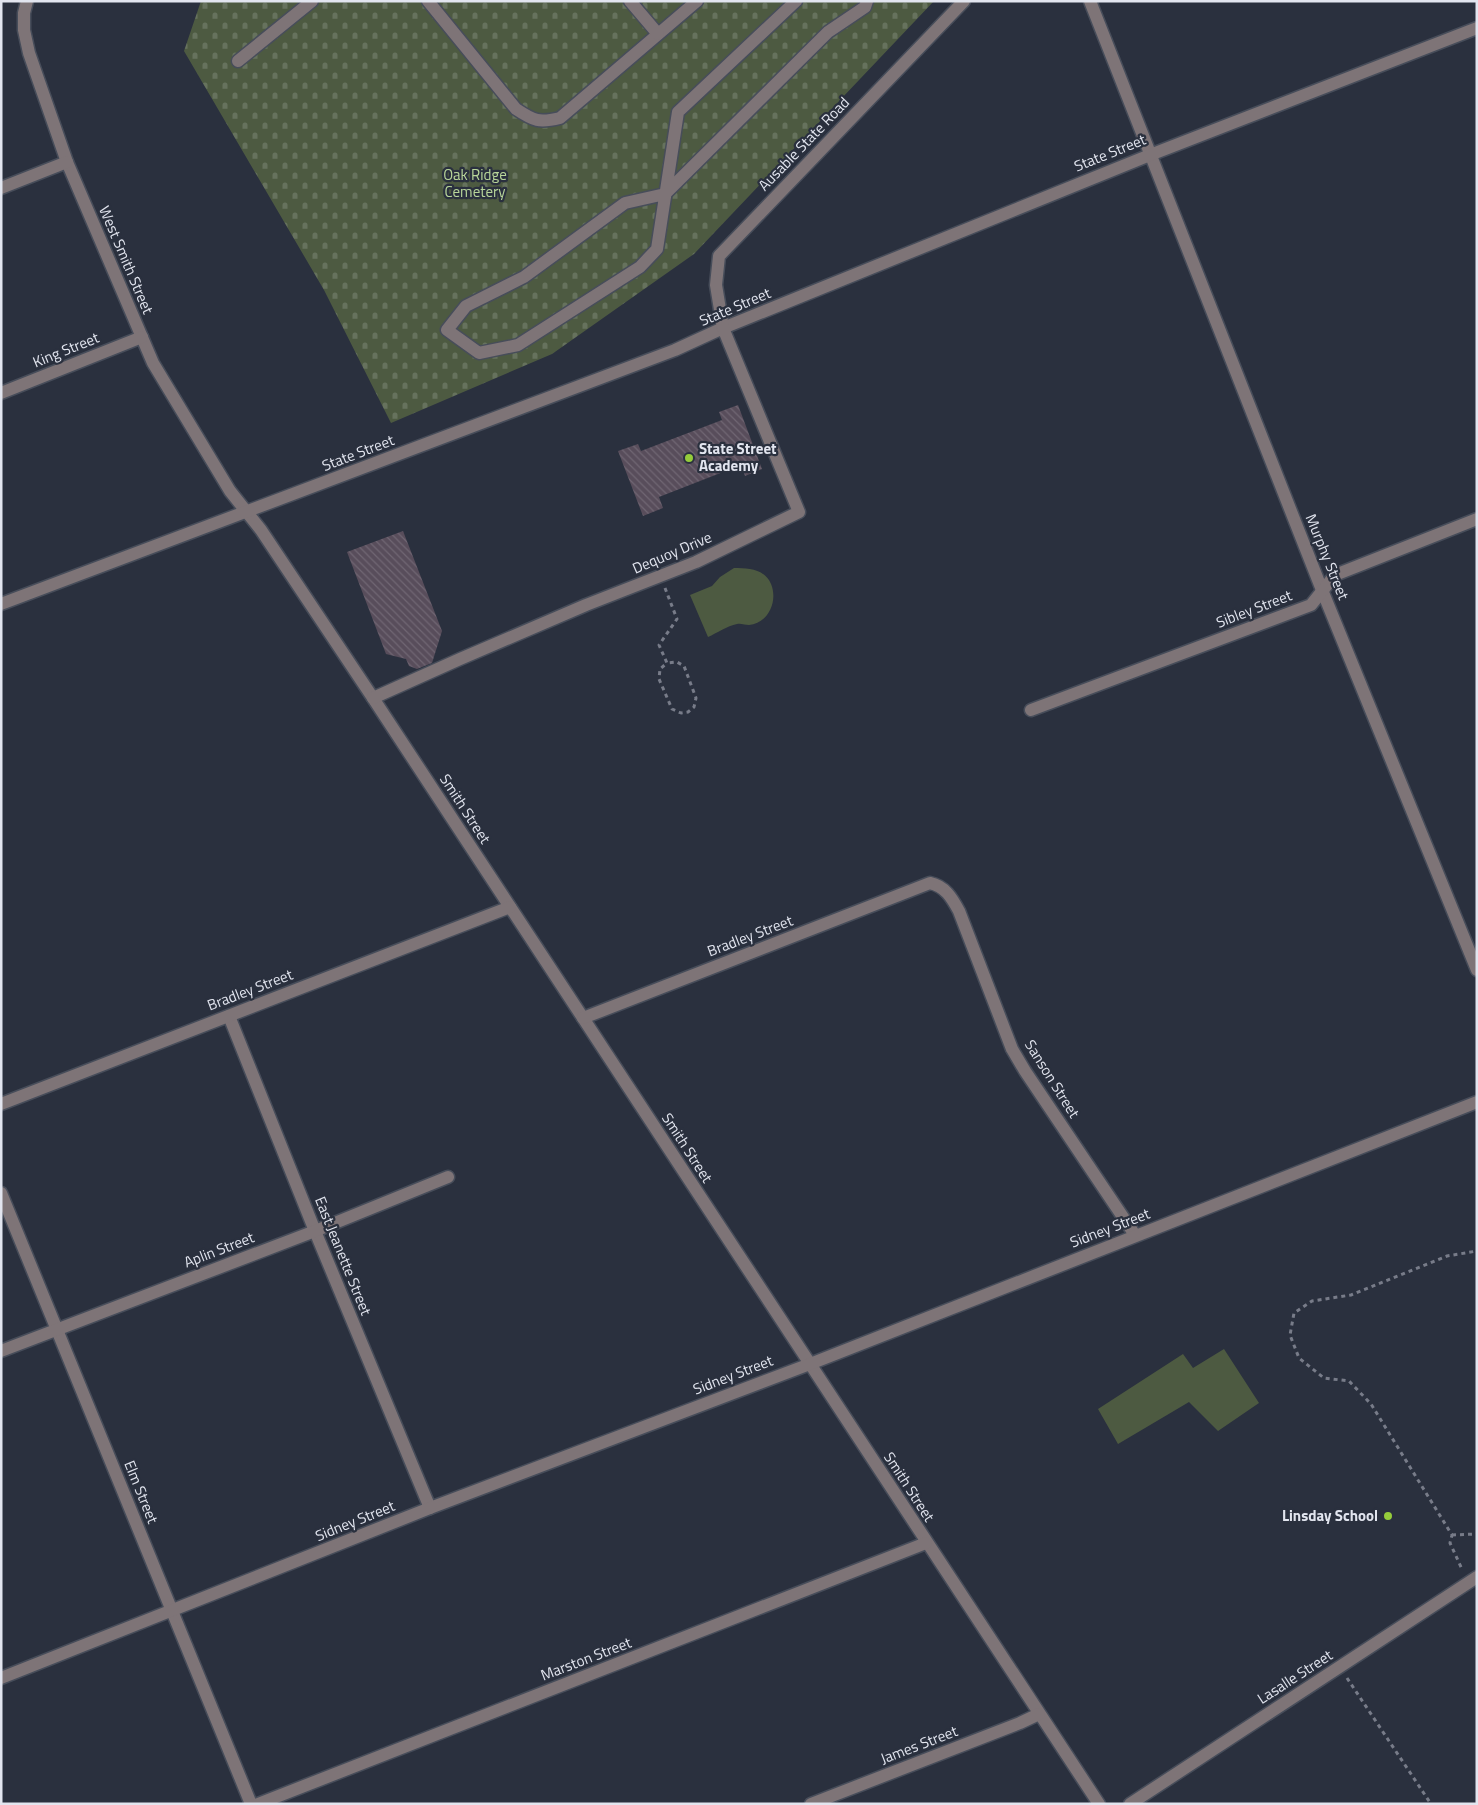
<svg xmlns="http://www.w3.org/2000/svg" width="1478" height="1805" font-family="'Titillium Web',sans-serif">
<defs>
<pattern id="cemetery-stones" width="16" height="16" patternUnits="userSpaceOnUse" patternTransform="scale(1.25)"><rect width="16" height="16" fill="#4d5a41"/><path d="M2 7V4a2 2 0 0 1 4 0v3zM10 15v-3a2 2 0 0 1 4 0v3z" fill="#66725d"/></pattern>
<pattern id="building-back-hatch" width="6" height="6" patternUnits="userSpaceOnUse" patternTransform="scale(1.25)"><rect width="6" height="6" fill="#584d5b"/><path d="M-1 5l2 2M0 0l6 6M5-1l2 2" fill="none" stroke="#706673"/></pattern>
</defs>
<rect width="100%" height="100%" fill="#2a303e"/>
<g fill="#4d5a41">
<path d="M734 568C748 568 765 569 771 584 778 600 769 623 749 625 745 625 741 623 737 624 727 626 717 633 708 637L690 595 712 586 720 577Z"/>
<polygon points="1224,1349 1259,1403 1218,1431 1189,1402 1118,1444 1098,1409 1183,1354 1193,1368"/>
</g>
<polygon fill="url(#cemetery-stones)" points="201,1 934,1 694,254 552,354 391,423 324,290 184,51"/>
<g fill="url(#building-back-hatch)">
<polygon points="738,405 762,469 745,476 741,465 659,497 663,508 643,516 618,451 638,444 641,451 722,420 719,412"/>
<polygon points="403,531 442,631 432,663 417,669 409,666 406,659 386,654 347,552"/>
</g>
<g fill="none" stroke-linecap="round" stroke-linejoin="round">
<g stroke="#474d5a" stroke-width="15">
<g id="minor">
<polyline points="27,1 24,13 24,30 29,53 67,162 153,363 230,491 261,530 373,698 1099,1804"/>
<path d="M428 1 516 109C534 121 539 123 560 118L697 1"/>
<polyline points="630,1 658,34"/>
<polyline points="796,1 678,112 657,249 640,267 518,345 479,353 447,330 466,306 524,277 625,203 665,194 828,32 865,7 867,1"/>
<polyline points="1090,1 1322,590 1477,970"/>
<polyline points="238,61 312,1"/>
<polyline points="1,188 67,162"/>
<polyline points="1,393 142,337"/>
<polyline points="1,604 675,350 723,328 1150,155 1477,28"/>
<polyline points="373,698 460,659 586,605 696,562 799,512 723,328 716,285 719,256 964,1"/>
<polyline points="1031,710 1311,605 1335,575 1477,519"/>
<polyline points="229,1016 315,1231 430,1508"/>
<path d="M583 1018 930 883C945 886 952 898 959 911L1012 1049 1025 1071 1135 1235"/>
<polyline points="1,1104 510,907"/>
<polyline points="1,1193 251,1804"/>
<polyline points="1,1351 315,1231 448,1177"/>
<polyline points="1,1678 430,1508 810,1364 1477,1102"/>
<polyline points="258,1804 926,1543"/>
<polyline points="811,1804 1020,1723 1039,1714"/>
<polyline points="1130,1804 1477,1577"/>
</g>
</g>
<g stroke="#787c89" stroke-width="3" stroke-dasharray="4 4" stroke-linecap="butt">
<polyline points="665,588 677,619 659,645 667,663 660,669 659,679 672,709 681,713 688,712 694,707 696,698 684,666 677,662 667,663"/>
<polyline points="1452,1535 1477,1534"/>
<polyline points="1461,1567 1450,1543 1452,1535 1371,1404 1349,1381 1324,1378 1299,1358 1290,1335 1294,1313 1312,1301 1351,1295 1447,1256 1477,1251"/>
<polyline points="1347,1678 1431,1804"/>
</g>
<use href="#minor" stroke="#7e7477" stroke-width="12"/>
</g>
<g fill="#95cc3b" stroke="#2a303e" stroke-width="2">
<circle cx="689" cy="458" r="5"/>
<circle cx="1388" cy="1516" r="5"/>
</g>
<g text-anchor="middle" stroke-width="4.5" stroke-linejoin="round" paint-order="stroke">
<g font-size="15" fill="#e2e5ef" stroke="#2a303e">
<text transform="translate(804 144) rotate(-46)" y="5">Ausable State Road</text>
<text transform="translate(1110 153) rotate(-22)" y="5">State Street</text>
<text transform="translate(126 260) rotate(67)" y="5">West Smith Street</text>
<text transform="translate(735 307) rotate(-23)" y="5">State Street</text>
<text transform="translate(66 350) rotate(-22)" y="5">King Street</text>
<text transform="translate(358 453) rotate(-21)" y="5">State Street</text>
<text transform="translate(672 553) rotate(-23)" y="5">Dequoy Drive</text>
<text transform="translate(1327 557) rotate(68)" y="5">Murphy Street</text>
<text transform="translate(1254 609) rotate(-21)" y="5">Sibley Street</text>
<text transform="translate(465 809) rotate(57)" y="5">Smith Street</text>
<text transform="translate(750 936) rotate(-21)" y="5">Bradley Street</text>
<text transform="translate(250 990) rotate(-21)" y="5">Bradley Street</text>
<text transform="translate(1052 1079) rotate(58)" y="5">Sanson Street</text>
<text transform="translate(687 1148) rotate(57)" y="5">Smith Street</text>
<text transform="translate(1110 1228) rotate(-21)" y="5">Sidney Street</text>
<text transform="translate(219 1250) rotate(-21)" y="5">Aplin Street</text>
<text transform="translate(343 1256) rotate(68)" y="5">East Jeanette Street</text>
<text transform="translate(733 1375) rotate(-21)" y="5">Sidney Street</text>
<text transform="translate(909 1487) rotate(57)" y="5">Smith Street</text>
<text transform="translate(141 1492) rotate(68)" y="5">Elm Street</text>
<text transform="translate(355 1521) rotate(-22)" y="5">Sidney Street</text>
<text transform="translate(586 1659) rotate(-21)" y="5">Marston Street</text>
<text transform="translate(1295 1677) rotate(-33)" y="5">Lasalle Street</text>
<text transform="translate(919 1745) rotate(-21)" y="5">James Street</text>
</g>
<g font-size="15" fill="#b9d79a" stroke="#2a303e">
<text x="475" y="180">Oak Ridge<tspan x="475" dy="17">Cemetery</tspan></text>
</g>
<g font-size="15" font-weight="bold" fill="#e2e5ef" stroke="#2a303e" text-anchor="start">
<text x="699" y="454">State Street<tspan x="699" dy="17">Academy</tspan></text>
<text x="1378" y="1521" text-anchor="end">Linsday School</text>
</g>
</g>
<rect width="1478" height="1805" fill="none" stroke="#e2e5ef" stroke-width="5"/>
</svg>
